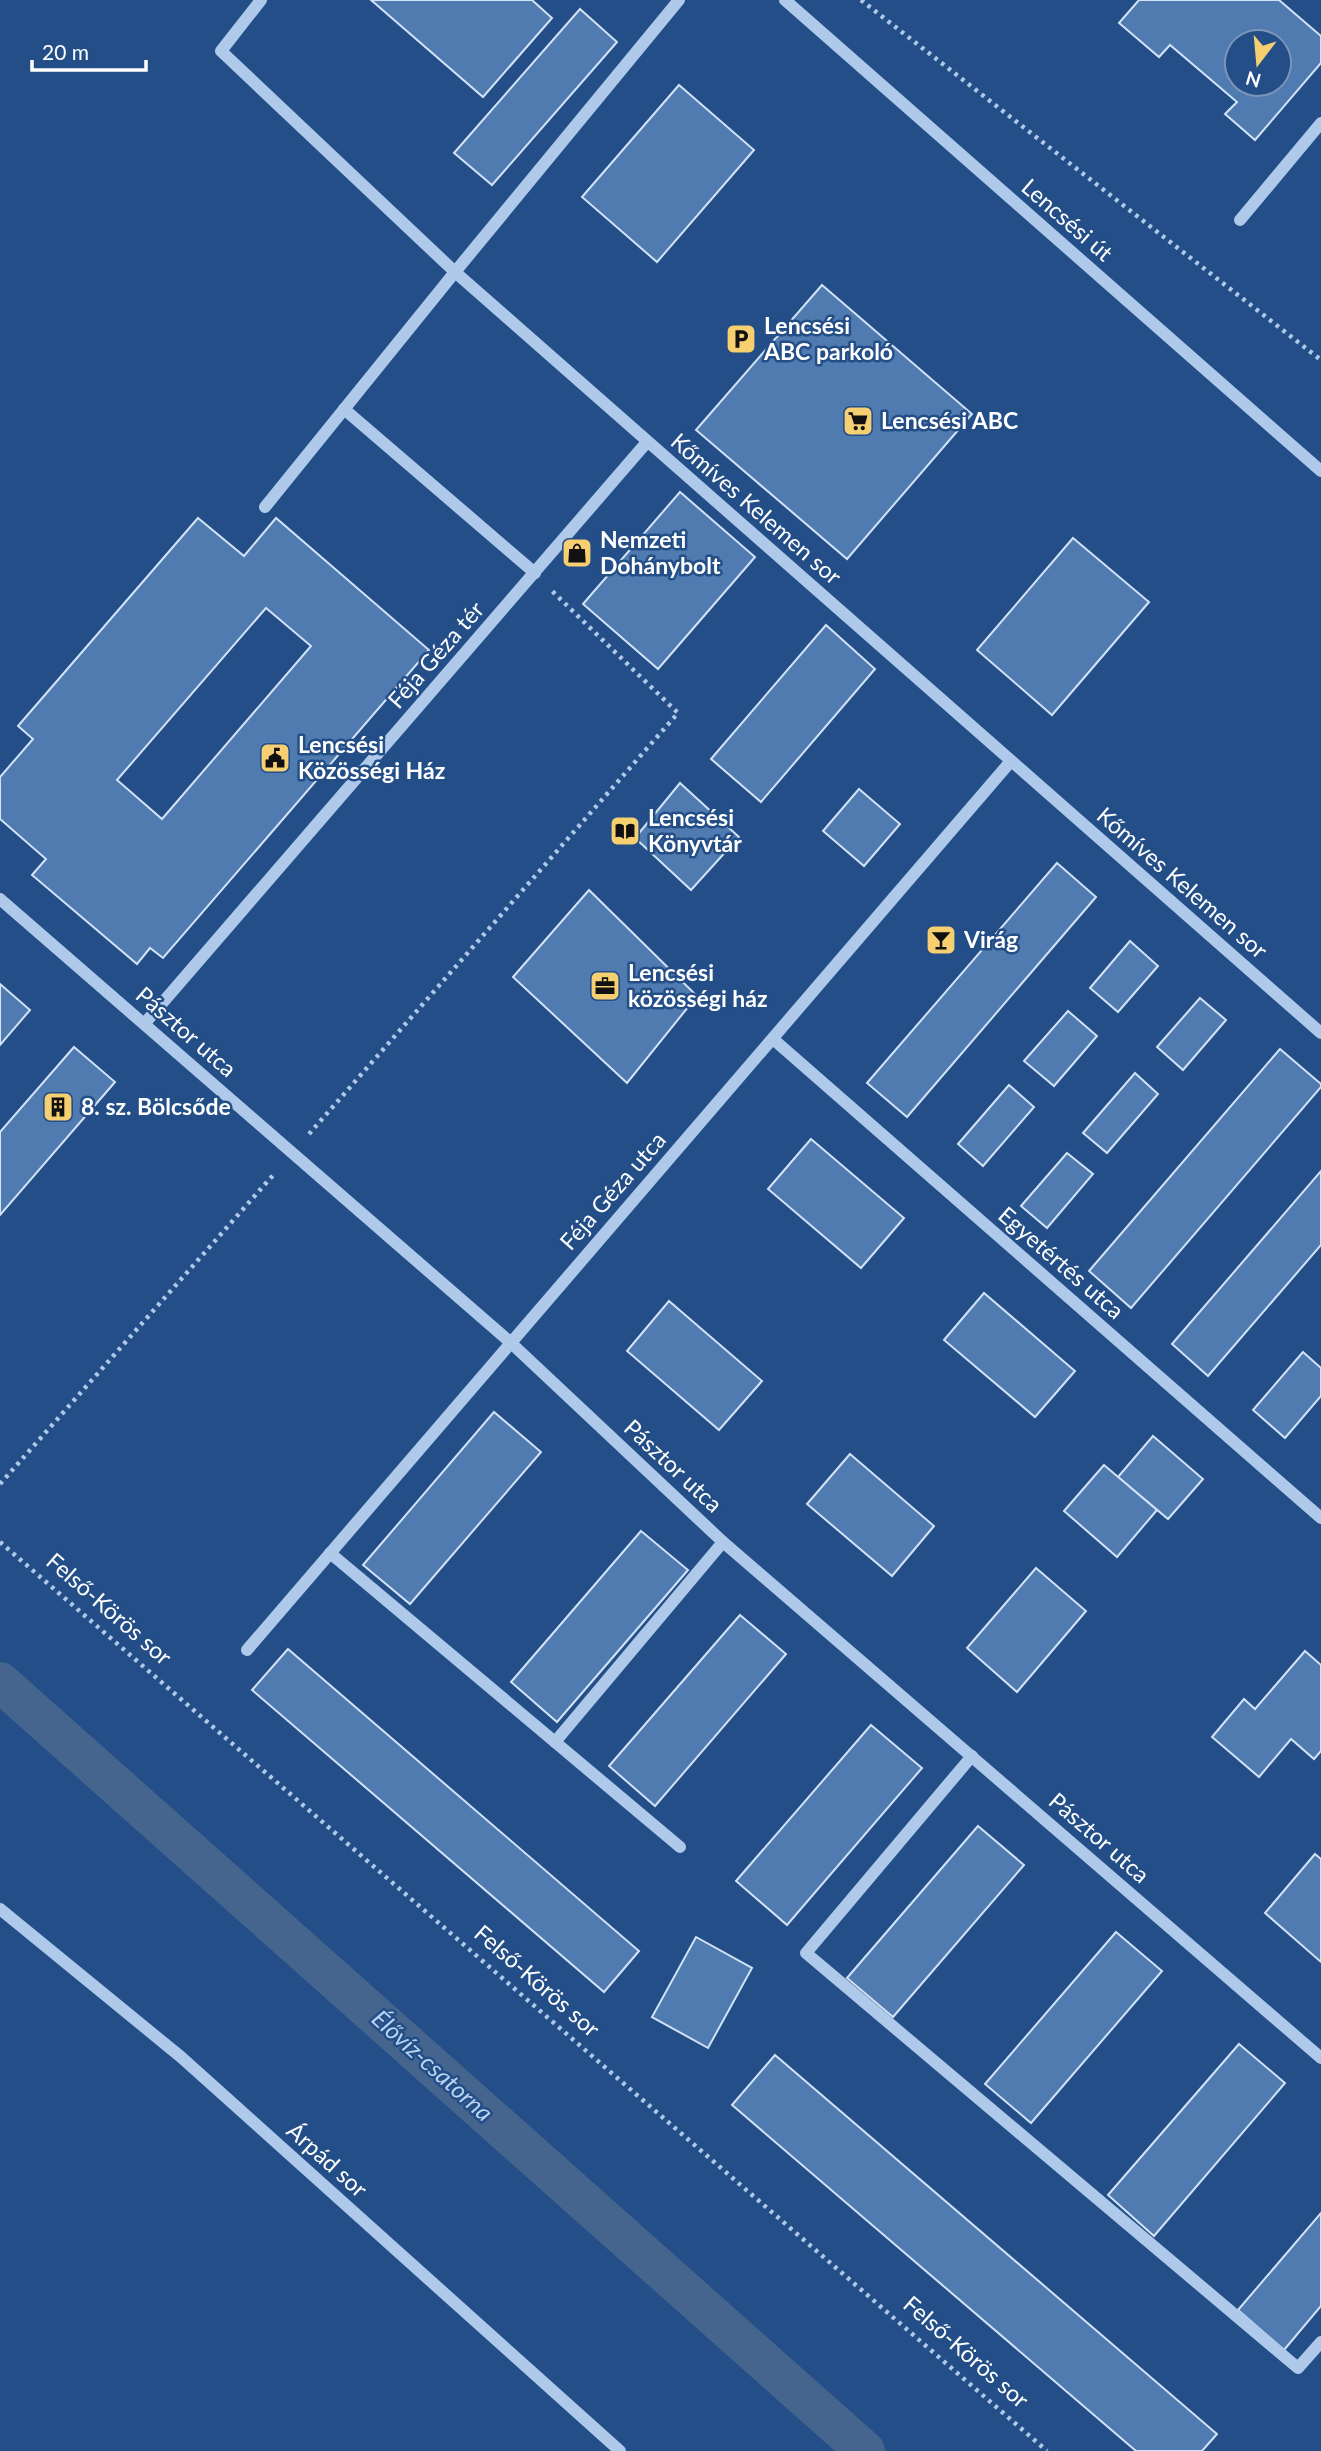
<svg xmlns="http://www.w3.org/2000/svg" width="1321" height="2451" font-family="Lato,sans-serif">
<rect width="100%" height="100%" fill="#234e87"/>
<g fill="none" stroke-linecap="round" stroke-linejoin="round">
<polyline stroke="#45658e" stroke-width="40" points="0,1682 865,2451"/>
</g>
<g fill="#507bb1" stroke="#d2e3f7" stroke-width="2" fill-rule="evenodd">
<polygon points="371,0 532,0 552,18 483,97"/>
<path d="M1139 0H1279L1321 36V63L1255 140 1225 114 1237 102 1170 45 1159 57 1119 23ZM1237 42H1279V84H1237Z"/>
<polygon points="580,9 617,42 492,185 454,153"/>
<polygon points="679,85 754,150 657,262 582,197"/>
<polygon points="822,285 972,414 847,559 696,430"/>
<polygon points="680,492 755,557 658,669 583,604"/>
<path d="M198 518 244 556 276 518 429 650 163 958 150 948 137 964 32 875 46 859 0 819V777L33 739 18 726ZM266 608 311 646 162 819 117 780Z"/>
<polygon points="1073,538 1149,602 1052,715 977,650"/>
<polygon points="826,625 875,669 761,802 711,759"/>
<polygon points="680,783 739,837 691,890 635,838"/>
<polygon points="859,789 900,824 864,866 823,831"/>
<polygon points="1057,863 1096,897 907,1117 867,1083"/>
<polygon points="589,890 697,996 627,1083 513,977"/>
<polygon points="1130,941 1158,966 1118,1012 1090,988"/>
<polygon points="0,984 30,1010 0,1045"/>
<polygon points="1200,998 1226,1020 1183,1070 1157,1047"/>
<polygon points="1068,1011 1097,1036 1054,1086 1024,1061"/>
<polygon points="74,1047 115,1082 0,1215 0,1132"/>
<polygon points="1280,1049 1321,1084 1321,1087 1131,1308 1089,1271"/>
<polygon points="1135,1073 1158,1094 1107,1153 1083,1133"/>
<polygon points="1009,1085 1034,1107 983,1166 958,1144"/>
<polygon points="811,1139 904,1218 861,1268 768,1189"/>
<polygon points="1067,1153 1093,1174 1047,1228 1021,1206"/>
<polygon points="1321,1171 1321,1245 1208,1376 1172,1344"/>
<polygon points="984,1293 1075,1371 1035,1417 944,1340"/>
<polygon points="669,1301 762,1381 719,1430 627,1351"/>
<polygon points="1303,1352 1321,1368 1321,1396 1285,1438 1253,1410"/>
<polygon points="494,1412 541,1452 410,1604 363,1565"/>
<polygon points="1153,1436 1203,1479 1168,1519 1118,1477"/>
<polygon points="850,1454 934,1526 892,1576 807,1504"/>
<polygon points="1104,1465 1157,1510 1117,1557 1064,1511"/>
<polygon points="641,1531 688,1570 557,1722 511,1682"/>
<polygon points="1036,1568 1086,1611 1017,1692 967,1648"/>
<polygon points="740,1615 786,1654 655,1806 609,1766"/>
<polygon points="288,1649 639,1951 604,1992 252,1690"/>
<polygon points="1305,1651 1321,1665 1321,1751 1314,1759 1291,1739 1259,1777 1212,1737 1244,1699 1255,1709"/>
<polygon points="871,1725 922,1768 787,1925 736,1881"/>
<polygon points="978,1826 1024,1865 893,2017 847,1978"/>
<polygon points="1315,1854 1321,1859 1321,1962 1265,1913"/>
<polygon points="1116,1932 1162,1971 1031,2123 985,2084"/>
<polygon points="696,1937 752,1968 708,2048 652,2017"/>
<polygon points="1239,2044 1285,2083 1154,2236 1108,2195"/>
<polygon points="775,2055 1217,2434 1202,2451 1136,2451 732,2105"/>
<polygon points="1321,2213 1321,2306 1284,2350 1238,2310"/>
</g>
<g fill="none" stroke-linecap="round" stroke-linejoin="round">
<g stroke="#aec9e9" stroke-width="4.5" stroke-dasharray="3.5 5" stroke-linecap="butt">
<polyline points="861,0 1321,360"/>
<polyline points="309,1134 678,713 551,590"/>
<polyline points="0,1484 275,1173"/>
<polyline points="0,1542 1047,2451"/>
</g>
<g stroke="#aec9e9" stroke-width="12">
<polyline points="261,0 221,51 455,272 1321,1033"/>
<polyline points="785,0 1321,471"/>
<polyline points="1240,220 1321,123"/>
<polyline points="344,409 535,573"/>
<polyline points="265,507 455,272 679,0"/>
<polyline points="0,899 510,1342 723,1542 1321,2058"/>
<polyline points="145,1023 647,442"/>
<polyline points="773,1039 1321,1518"/>
<polyline points="330,1553 680,1847"/>
<polyline points="247,1650 1011,761"/>
<polyline points="555,1742 723,1542"/>
<polyline points="972,1756 806,1953 1298,2368 1321,2342"/>
<polyline points="0,1909 181,2057 620,2451"/>
</g>
</g>
<defs>
<g id="parking-square" transform="scale(1.575)"><rect x="-9" y="-9" width="18" height="18" rx="4" fill="#f5cf70" stroke="#234e87"/><path d="M-3.5-5.5H1a3.5 3.5 0 0 1 0 7H-1V5.5H-3.5ZM-1-3.4V-.6H.8a1.4 1.4 0 0 0 0-2.8Z" fill="#111"/></g>
<g id="supermarket-square" transform="scale(1.575)"><rect x="-9" y="-9" width="18" height="18" rx="4" fill="#f5cf70" stroke="#234e87"/><path d="M-6-5.5h2.5l.6 2H6L4.5 2H-2.5L-4.4-4H-6ZM-1.5 3.2a1.3 1.3 0 1 0 .1 0ZM3 3.2a1.3 1.3 0 1 0 .1 0Z" fill="#111"/></g>
<g id="shop-square" transform="scale(1.575)"><rect x="-9" y="-9" width="18" height="18" rx="4" fill="#f5cf70" stroke="#234e87"/><path d="M-5-2.5h2.3a2.7 3.5 0 0 1 5.4 0H5L5.5 6h-11ZM-1.5-2.5h3a1.5 2.3 0 0 0-3 0Z" fill="#111"/></g>
<g id="civic-square" transform="scale(1.575)"><rect x="-9" y="-9" width="18" height="18" rx="4" fill="#f5cf70" stroke="#234e87"/><path d="M-.6-6.5H3V-4.5H.6V-3L4-1V1h2V6H-6V1h2V-1L-.6-3ZM-1.2 2.5V6h2.4V2.5Z" fill="#111"/></g>
<g id="library-square" transform="scale(1.575)"><rect x="-9" y="-9" width="18" height="18" rx="4" fill="#f5cf70" stroke="#234e87"/><path d="M-6-4Q-3-5.5-.7-3.5V5Q-3 3-6 4ZM6-4Q3-5.5 .7-3.5V5Q3 3 6 4Z" fill="#111"/></g>
<g id="bar-square" transform="scale(1.575)"><rect x="-9" y="-9" width="18" height="18" rx="4" fill="#f5cf70" stroke="#234e87"/><path d="M-6-5H6L.8 .8V4.5H3.5V6h-7V4.5H-.8V.8Z" fill="#111"/></g>
<g id="office-square" transform="scale(1.575)"><rect x="-9" y="-9" width="18" height="18" rx="4" fill="#f5cf70" stroke="#234e87"/><path d="M-6-3h4V-5.5h4V-3h4V5H-6ZM-1-4.5V-3h2v-1.5ZM-6 0V1H6V0Z" fill="#111"/></g>
<g id="building-square" transform="scale(1.575)"><rect x="-9" y="-9" width="18" height="18" rx="4" fill="#f5cf70" stroke="#234e87"/><path d="M-4-6H4V6H1V3H-1V6H-4ZM-2.5-4.3h1.7v1.8h-1.7ZM.8-4.3h1.7v1.8H.8ZM-2.5-1h1.7V.8h-1.7ZM.8-1h1.7V.8H.8Z" fill="#111"/></g>
</defs>
<g fill-rule="evenodd">
<use href="#parking-square" x="741" y="339"/>
<use href="#supermarket-square" x="858" y="421"/>
<use href="#shop-square" x="577" y="553"/>
<use href="#civic-square" x="275" y="758"/>
<use href="#library-square" x="625" y="831"/>
<use href="#bar-square" x="941" y="940"/>
<use href="#office-square" x="605" y="986"/>
<use href="#building-square" x="58" y="1107"/>
</g>
<g text-anchor="middle" stroke-width="5" stroke-linejoin="round" paint-order="stroke">
<g font-size="23" fill="#fff" stroke="#234e87">
<text transform="translate(1067 220) rotate(41)" y="8">Lencsési út</text>
<text transform="translate(756 509) rotate(41)" y="8">Kőmíves Kelemen sor</text>
<text transform="translate(436 655) rotate(-49)" y="8">Féja Géza tér</text>
<text transform="translate(1182 883) rotate(41)" y="8">Kőmíves Kelemen sor</text>
<text transform="translate(186 1032) rotate(41)" y="8">Pásztor utca</text>
<text transform="translate(613 1191) rotate(-49)" y="8">Féja Géza utca</text>
<text transform="translate(1061 1263) rotate(41)" y="8">Egyetértés utca</text>
<text transform="translate(673 1466) rotate(43)" y="8">Pásztor utca</text>
<text transform="translate(109 1609) rotate(41)" y="8">Felső-Körös sor</text>
<text transform="translate(1099 1838) rotate(41)" y="8">Pásztor utca</text>
<text transform="translate(537 1981) rotate(41)" y="8">Felső-Körös sor</text>
<text transform="translate(327 2160) rotate(42)" y="8">Árpád sor</text>
<text transform="translate(966 2352) rotate(41)" y="8">Felső-Körös sor</text>
</g>
<g font-size="23" font-weight="bold" fill="#fff" stroke="#234e87" text-anchor="start">
<text x="764" y="334">Lencsési<tspan x="764" dy="26">ABC parkoló</tspan></text>
<text x="881" y="429">Lencsési ABC</text>
<text x="600" y="548">Nemzeti<tspan x="600" dy="26">Dohánybolt</tspan></text>
<text x="298" y="753">Lencsési<tspan x="298" dy="26">Közösségi Ház</tspan></text>
<text x="648" y="826">Lencsési<tspan x="648" dy="26">Könyvtár</tspan></text>
<text x="964" y="948">Virág</text>
<text x="628" y="981">Lencsési<tspan x="628" dy="26">közösségi ház</tspan></text>
<text x="81" y="1115">8. sz. Bölcsőde</text>
</g>
<g font-size="24" font-style="italic" fill="#b9d3f1" stroke="#234e87">
<text transform="translate(432 2066) rotate(42)" y="8">Élővíz-csatorna</text>
</g>
</g>
<g transform="translate(1258 63) rotate(196)"><circle r="33" fill="#234e87" stroke="#7b95b7" stroke-width="2"/>
<path d="M0-5L12 26L0 18L-12 26Z" fill="#f5cf70"/>
<text y="-10" font-size="19" font-weight="bold" text-anchor="middle" fill="#ffffff">N</text>
</g>
<path d="M32 60v10h114v-10" fill="none" stroke="#ffffff" stroke-width="3.5"/>
<text x="42" y="60" font-size="21" fill="#ffffff" stroke="#234e87" stroke-width="5" paint-order="stroke">20 m</text>
</svg>
